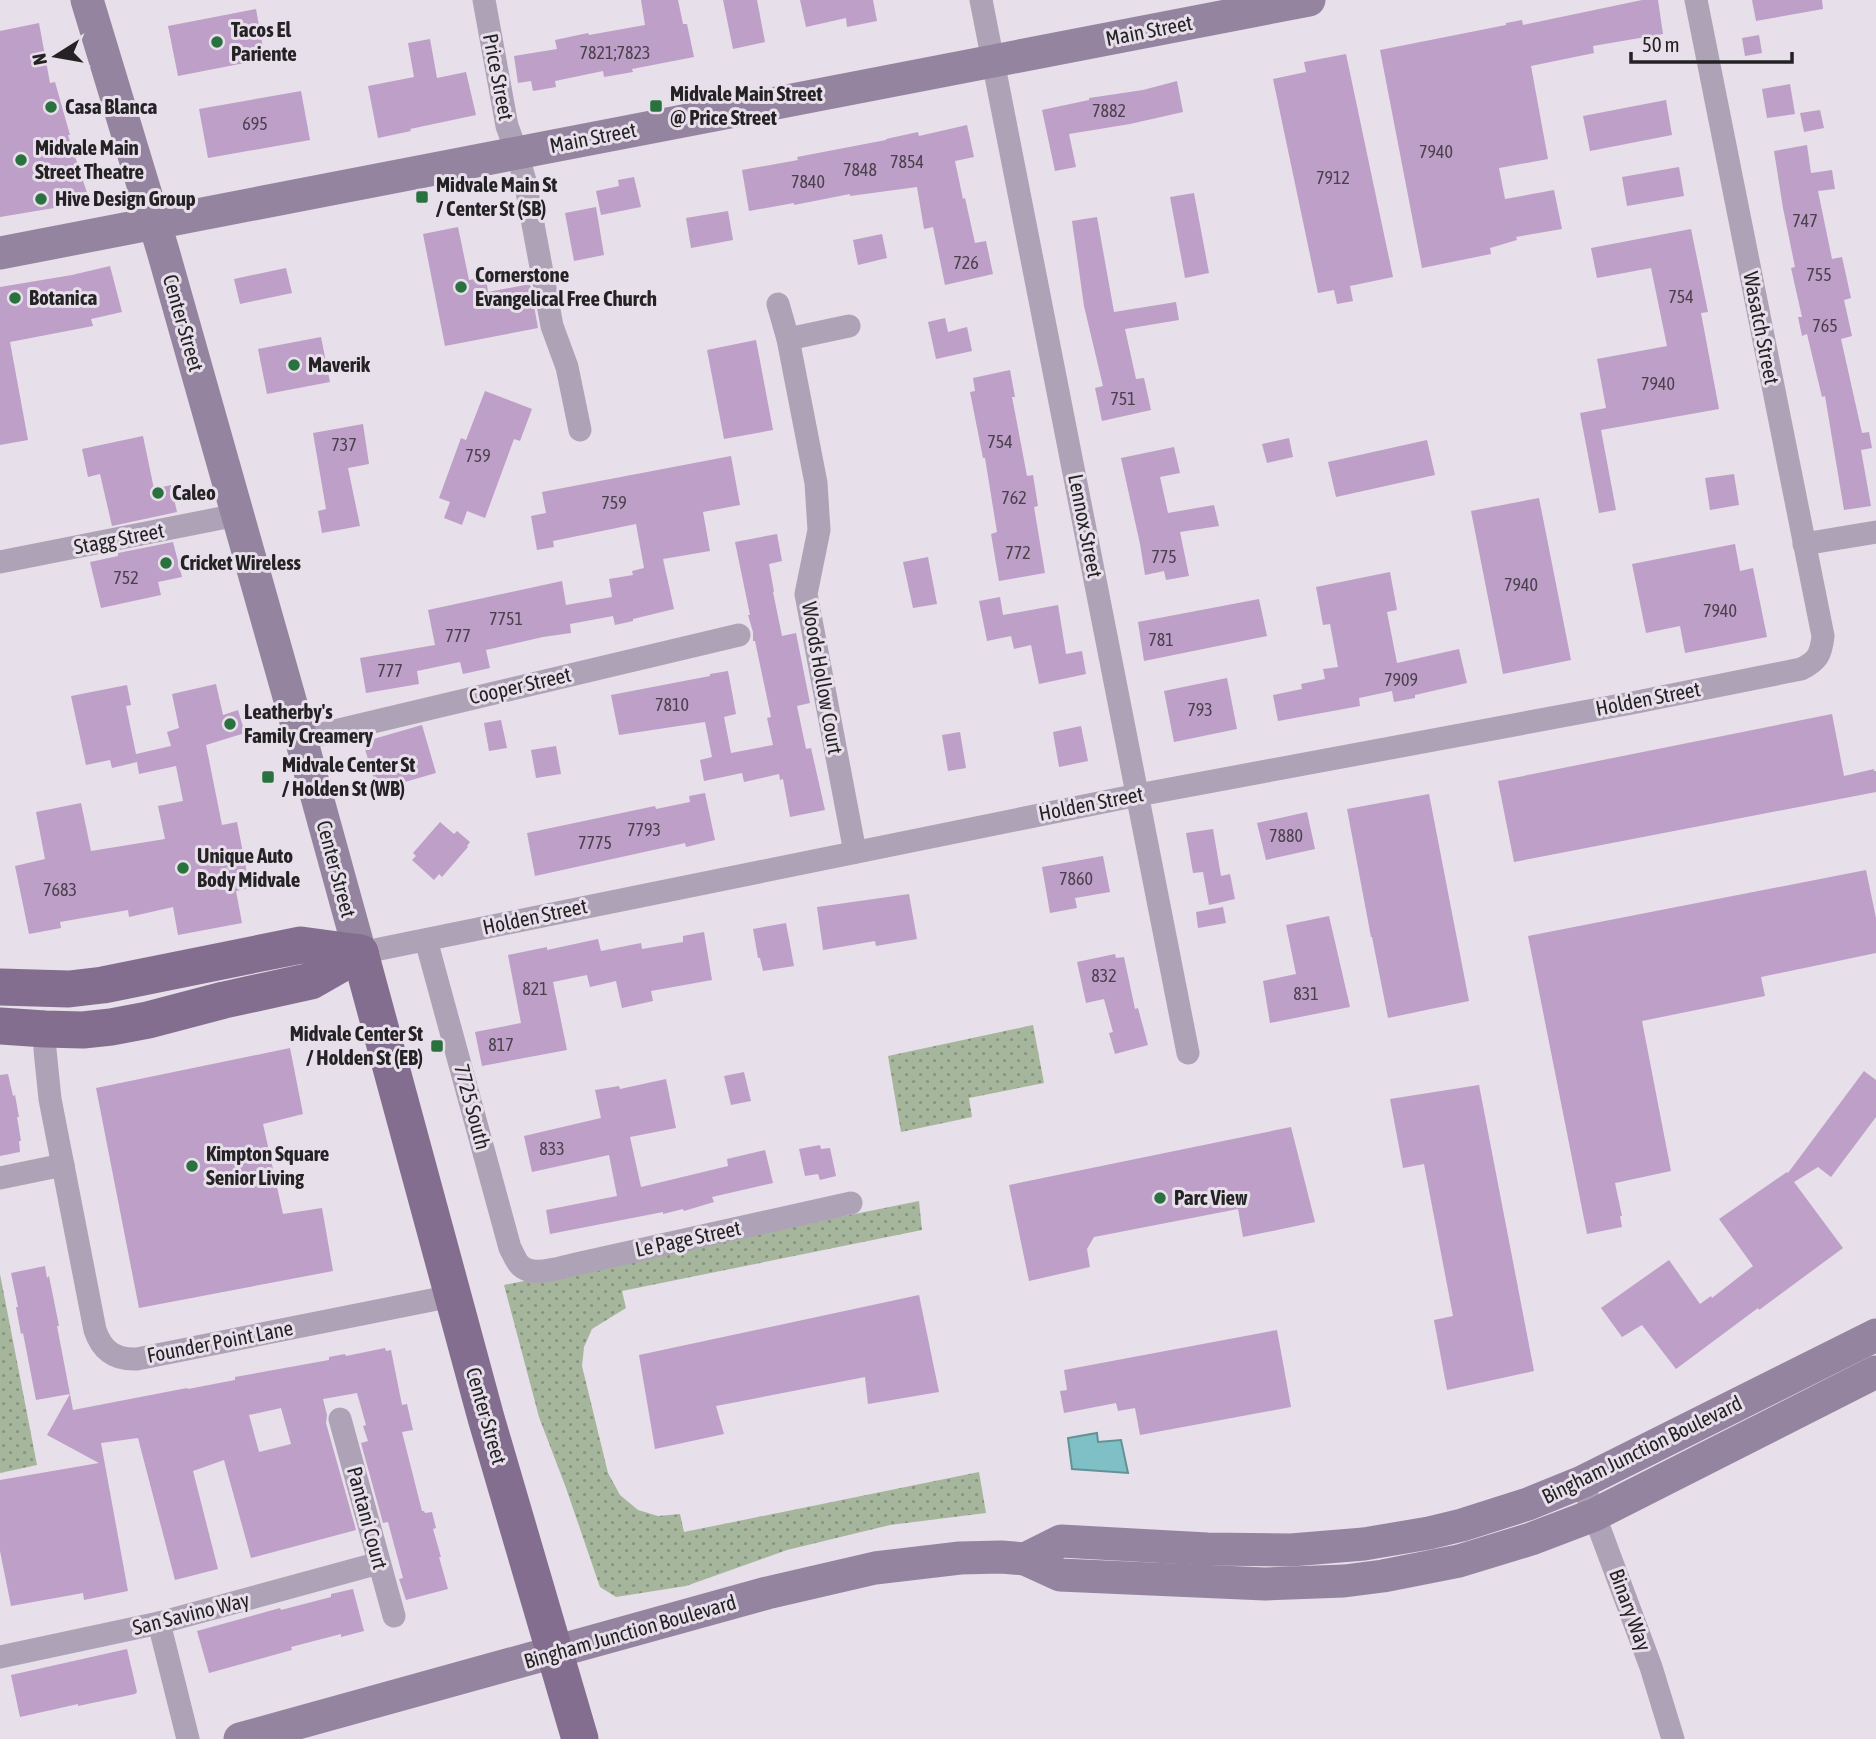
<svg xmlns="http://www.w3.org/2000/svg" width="1876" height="1739" font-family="'Asap Condensed',sans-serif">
<defs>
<pattern id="grass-dots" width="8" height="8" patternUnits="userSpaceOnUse" patternTransform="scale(1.75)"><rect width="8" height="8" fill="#a5b69d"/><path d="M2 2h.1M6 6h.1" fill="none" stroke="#869480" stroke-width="1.8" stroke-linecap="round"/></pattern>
</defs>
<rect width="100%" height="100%" fill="#e7dfe9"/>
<g fill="url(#grass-dots)">
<polygon points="1033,1025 1044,1083 969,1098 972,1117 901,1132 888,1056"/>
<polygon points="919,1201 922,1230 622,1291 626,1308 592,1329 584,1347 582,1366 608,1473 620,1495 638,1510 658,1516 680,1514 684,1532 979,1472 986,1513 890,1525 787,1550 686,1586 616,1597 600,1587 566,1488 539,1417 504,1285"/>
<polygon points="0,1274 37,1465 0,1473"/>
</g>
<polygon fill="#7ec0c6" stroke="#639196" stroke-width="2" points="1097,1433 1098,1442 1121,1440 1128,1473 1072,1469 1068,1438"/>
<g fill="#be9fc8" fill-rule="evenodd">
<polygon points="641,0 678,0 683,24 687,24 694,57 632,69 633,72 604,77 603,71 555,81 556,87 533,91 531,81 518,83 514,56 557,49 555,40 588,33 589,35 645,25"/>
<polygon points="723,0 757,0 765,42 733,49"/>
<polygon points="800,0 873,0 877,21 847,27 846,18 806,27"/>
<polygon points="1642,0 1658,0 1663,34 1593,46 1594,53 1531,66 1548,159 1499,168 1505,199 1554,190 1562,229 1516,237 1517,240 1490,248 1491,254 1422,268 1380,50 1506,25 1506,23 1522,20 1523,25"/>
<polygon points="1752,0 1822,0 1823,9 1756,21"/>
<polygon points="256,9 265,59 178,76 168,26"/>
<polygon points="39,23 50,83 55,82 70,135 68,135 90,202 0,217 0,31"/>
<polygon points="1759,35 1762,53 1745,56 1742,38"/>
<polygon points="430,39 437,78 466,72 476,115 410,129 411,131 378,138 368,86 414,77 408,43"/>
<polygon points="1346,54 1393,277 1350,286 1353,301 1337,304 1334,290 1318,293 1273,79 1306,72 1304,62"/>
<polygon points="1177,81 1183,112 1130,124 1069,134 1076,167 1055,171 1042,110 1089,100 1089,98 1143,90"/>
<polygon points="1790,84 1795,114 1767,118 1762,89"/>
<polygon points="301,91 310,140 208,158 199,109"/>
<polygon points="1666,100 1672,135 1590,151 1583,116"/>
<polygon points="1820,110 1824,128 1804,132 1800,113"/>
<polygon points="967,125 974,157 955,161 963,199 965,198 975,243 986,241 993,274 945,285 933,227 924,229 917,187 850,196 850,194 794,205 794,203 749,211 742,170 798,160 797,157 886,140 886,139 918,132 919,136"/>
<polygon points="1807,145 1811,173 1832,170 1835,189 1818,191 1832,259 1842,257 1851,298 1844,300 1852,336 1841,339 1862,433 1869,432 1872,448 1861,450 1871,506 1844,510 1825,396 1822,397 1807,334 1802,336 1798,317 1802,317 1791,268 1795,267 1783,208 1774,151"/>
<polygon points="1679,167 1684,196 1627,206 1622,177"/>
<polygon points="634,177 641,207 601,215 596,191 619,186 618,180"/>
<polygon points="1194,193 1209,273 1185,278 1170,197"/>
<polygon points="596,207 604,255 574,261 565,213"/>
<polygon points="728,211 733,240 691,248 686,218"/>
<polygon points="1097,217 1114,312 1176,302 1179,320 1125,329 1136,379 1144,378 1151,410 1102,421 1095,388 1103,386 1084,306 1072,221"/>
<polygon points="458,227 469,280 486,277 488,292 530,284 538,328 445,346 423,234"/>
<polygon points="1691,229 1708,312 1701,313 1719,409 1601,430 1616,510 1599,513 1580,413 1606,408 1597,359 1667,346 1651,268 1597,278 1591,248"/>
<polygon points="882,234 887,258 858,265 853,240"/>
<polygon points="110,266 122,312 91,319 93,326 10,342 28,440 0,445 0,287 72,275"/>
<polygon points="286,268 292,293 240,304 234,279"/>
<polygon points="945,318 948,332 967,327 972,351 936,359 928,322"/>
<polygon points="321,337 330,382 267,394 258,349"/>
<polygon points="756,340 773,430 724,439 707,350"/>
<polygon points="1010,370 1015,397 1012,397 1027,476 1033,475 1038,506 1034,507 1045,573 999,581 991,534 997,532 985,458 983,458 970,392 975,391 973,378"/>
<polygon points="485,391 532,409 520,441 514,439 485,518 467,511 462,525 444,518 450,502 439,498 461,438 466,440"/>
<polygon points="363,424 369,464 348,468 360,526 322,533 318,511 326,509 313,433"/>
<polygon points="143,436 154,489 171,485 177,512 112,526 100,474 88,477 82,449"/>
<polygon points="1289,438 1293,457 1267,463 1262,444"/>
<polygon points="1427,440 1435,475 1336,497 1328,462"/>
<polygon points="1174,447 1180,473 1160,477 1168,513 1214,505 1219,526 1180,532 1189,576 1166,580 1164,571 1145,575 1140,544 1121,458"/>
<polygon points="731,456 740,505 703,512 710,551 663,559 674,609 633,619 633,621 615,625 613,616 570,624 571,633 543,637 486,650 490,668 463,674 460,662 417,671 419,684 366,693 360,658 435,645 428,610 562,581 566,605 612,597 609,579 633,575 632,571 644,568 636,524 553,541 554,547 537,550 531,516 546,513 542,492"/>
<polygon points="1734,474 1739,505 1710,510 1705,478"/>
<polygon points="1539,498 1571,660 1503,674 1471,511"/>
<polygon points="777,534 782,561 769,564 774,592 773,592 782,636 796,633 810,703 797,706 806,749 811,748 825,810 790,817 783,779 780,780 779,774 744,782 742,773 704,781 700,760 712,757 705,722 619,735 611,695 710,676 710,674 728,671 736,714 724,717 731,753 773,745 767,718 771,717 755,641 753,641 753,632 748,615 750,615 735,542"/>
<polygon points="173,542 182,577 158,582 161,595 101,608 90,562 118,556 118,553"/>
<polygon points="1735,544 1740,571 1753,568 1767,637 1685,653 1680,626 1646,633 1632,564"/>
<polygon points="928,557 937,604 913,608 903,562"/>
<polygon points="1390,572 1397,610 1387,612 1397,663 1459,649 1467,683 1415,695 1415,698 1394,702 1392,691 1359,698 1360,706 1278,721 1273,695 1302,689 1301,684 1325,679 1323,669 1338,667 1330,624 1323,625 1316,587"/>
<polygon points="1000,597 1003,615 1058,605 1066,654 1082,651 1086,674 1039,684 1031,645 1014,649 1011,636 987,641 979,601"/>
<polygon points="1259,599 1267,636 1144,661 1138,622"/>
<polygon points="1227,678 1237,729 1174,742 1164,691"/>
<polygon points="216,684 223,715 238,710 245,733 206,745 222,825 237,822 250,888 236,891 242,923 178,935 173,907 129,917 128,910 60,922 61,928 29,934 15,866 45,859 36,812 81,803 91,851 165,839 158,806 183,801 176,766 139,774 137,762 112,768 110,760 86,765 71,696 127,685 131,705 126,706 136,754 171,746 167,732 179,728 172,694"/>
<polygon points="1832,714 1844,776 1874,769 1874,771 1876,771 1876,792 1514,862 1498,781"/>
<polygon points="501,720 507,748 489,751 484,723"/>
<polygon points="422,725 436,773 377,790 363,742"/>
<polygon points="1081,726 1088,761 1059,767 1053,732"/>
<polygon points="960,732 966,768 948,771 942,735"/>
<polygon points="556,746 561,774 536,778 531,750"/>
<polygon points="705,793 715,840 686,847 685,843 535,876 527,833 655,806 656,809 690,802 689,796"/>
<polygon points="1429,794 1469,1001 1388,1018 1372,937 1371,937 1347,809"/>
<polygon points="1307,812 1315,849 1266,860 1257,823"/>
<polygon points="440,822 454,834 457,831 470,842 467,846 468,847 442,877 439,874 434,880 412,860 416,856 413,853"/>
<polygon points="1213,829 1221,876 1230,874 1235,899 1209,905 1203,872 1193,873 1186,833"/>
<polygon points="1103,856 1110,892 1075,898 1077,908 1050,913 1042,867"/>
<polygon points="1866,870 1876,918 1876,953 1761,977 1765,996 1642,1021 1671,1171 1615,1183 1622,1216 1620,1216 1622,1227 1587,1234 1528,936"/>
<polygon points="909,894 917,939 876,946 875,941 823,950 817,907"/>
<polygon points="1223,907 1226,923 1198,928 1196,912"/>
<polygon points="1329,916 1350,1007 1270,1023 1263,981 1296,974 1286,925"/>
<polygon points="786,923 794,966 763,971 760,958 758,958 753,929"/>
<polygon points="704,932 712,980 651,991 653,1001 622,1008 616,981 590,987 587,975 553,982 567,1050 482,1066 475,1032 521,1023 508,955 547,947 547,950 598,939 601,951 641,943 642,949 683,942 683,936"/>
<polygon points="1115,954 1116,958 1124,957 1135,1009 1138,1008 1148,1045 1115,1054 1109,1033 1113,1032 1104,999 1086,1003 1077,962"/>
<polygon points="290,1048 303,1114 263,1124 283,1214 322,1208 333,1271 139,1308 96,1088"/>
<polygon points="1864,1071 1876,1080 1876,1117 1831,1177 1818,1167 1794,1182 1843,1248 1759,1310 1758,1308 1676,1369 1642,1325 1622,1337 1601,1308 1669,1260 1700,1304 1711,1296 1712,1298 1753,1266 1719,1219 1787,1172 1788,1173"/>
<polygon points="744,1072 751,1101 731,1105 724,1076"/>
<polygon points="8,1074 13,1096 15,1095 19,1117 17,1117 21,1141 19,1141 20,1152 0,1156 0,1075"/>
<polygon points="666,1079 676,1128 630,1137 641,1187 728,1166 727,1159 765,1150 773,1183 712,1197 714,1202 684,1211 683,1209 663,1214 663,1212 550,1234 546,1210 617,1196 609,1155 532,1172 524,1136 601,1118 595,1090 619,1086 620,1089"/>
<polygon points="1479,1085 1534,1371 1447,1390 1434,1320 1453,1316 1424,1164 1403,1168 1390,1099"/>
<polygon points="1291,1127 1315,1222 1243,1237 1238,1209 1094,1237 1087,1249 1090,1267 1029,1281 1009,1185"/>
<polygon points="820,1145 821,1149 830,1148 836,1176 820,1180 818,1174 805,1176 799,1149"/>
<path d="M45 1266 47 1278 49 1276 59 1326H57L73 1410 187 1388 188 1389 235 1380V1377L329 1360V1357L345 1354 346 1356 385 1348 386 1351 391 1350 402 1405 407 1404 413 1430 402 1432 422 1511H424L425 1513 432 1512 436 1528 433 1529 441 1557H439L448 1589 406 1600 399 1579 403 1578 388 1522 383 1523 361 1443 368 1441 363 1426 366 1425 357 1393 323 1399 327 1415 326 1423 356 1530 251 1558 224 1460 193 1471 218 1569 175 1580 138 1438 101 1443 128 1591 84 1600 83 1593 11 1606 0 1551V1480L99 1463 47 1435 70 1394 36 1400 23 1333 21 1334 16 1307H18L11 1273ZM281 1408 291 1444 259 1452 249 1415Z"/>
<polygon points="919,1295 939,1392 868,1404 865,1377 716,1406 724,1434 655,1449 639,1355"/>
<polygon points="1277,1330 1291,1407 1140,1435 1135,1408 1118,1411 1116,1403 1064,1413 1060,1391 1067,1390 1064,1370"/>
<polygon points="353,1589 364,1631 341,1637 341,1634 291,1647 292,1650 209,1673 197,1631 280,1608 281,1610 331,1597 331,1594"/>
<polygon points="127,1649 137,1692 135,1694 78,1706 78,1704 20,1717 11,1675"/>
</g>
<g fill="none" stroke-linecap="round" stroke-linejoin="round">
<g stroke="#aea3b6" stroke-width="23">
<polyline points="484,0 507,126 517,153 525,181 552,326 567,367 580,430"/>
<polyline points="981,0 1188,1053"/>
<polyline points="778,304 788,339 816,483 819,530 806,594 855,852"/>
<polyline points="788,339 849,326"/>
<polyline points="1804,544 1876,532"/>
<polyline points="0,562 237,515"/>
<polyline points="301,739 739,635"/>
<path d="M426 940 510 1248C513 1253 515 1259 519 1264 531 1279 561 1267 576 1264L851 1203"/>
<path d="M360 953 1138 795 1637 702 1801 669C1818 661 1821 654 1823 636L1696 0"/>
<path d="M45 1029V1050L50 1099 95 1330C102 1351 115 1360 137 1359L452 1296"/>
<polyline points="0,1178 63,1165"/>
<polyline points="340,1419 394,1616"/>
<polyline points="1582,1482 1651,1667 1673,1739"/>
<polyline points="159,1623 188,1739"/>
<polyline points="0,1657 159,1623 379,1563"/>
</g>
<g stroke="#9584a0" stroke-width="33">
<polyline points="87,0 163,251 301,739 360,953"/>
<polyline points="0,253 1309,0"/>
<polyline points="1025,1559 1061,1541 1207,1549 1291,1550 1364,1544 1429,1533 1462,1525 1528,1504 1582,1482 1876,1335"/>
<polyline points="240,1739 767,1593 875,1568 960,1558 1001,1557 1025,1559 1060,1575 1265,1584 1344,1581 1383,1576 1459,1561 1531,1539 1594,1515 1876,1372"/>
</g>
<g stroke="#836e90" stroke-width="37">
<polyline points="360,953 486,1418 580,1739"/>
<polyline points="0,987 69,989 103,985 301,945 360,953"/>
<polyline points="0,1026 45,1029 83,1030 111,1027 148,1020 224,1000 311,981 360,953"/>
</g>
</g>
<g fill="#29723f" stroke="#e7dfe9" stroke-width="2.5">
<circle cx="217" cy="42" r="7"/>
<rect x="649" y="99" width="14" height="14" rx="3.5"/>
<circle cx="51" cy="107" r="7"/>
<circle cx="21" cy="160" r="7"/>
<rect x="415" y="190" width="14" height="14" rx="3.5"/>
<circle cx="41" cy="199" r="7"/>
<circle cx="461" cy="287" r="7"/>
<circle cx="15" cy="298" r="7"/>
<circle cx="294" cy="365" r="7"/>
<circle cx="158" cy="493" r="7"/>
<circle cx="166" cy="563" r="7"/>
<circle cx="230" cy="724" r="7"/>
<rect x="261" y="770" width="14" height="14" rx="3.5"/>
<circle cx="183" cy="868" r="7"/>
<rect x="430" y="1039" width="14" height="14" rx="3.5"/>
<circle cx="192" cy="1166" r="7"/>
<circle cx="1160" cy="1198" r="7"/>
</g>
<g text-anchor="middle" stroke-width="6" stroke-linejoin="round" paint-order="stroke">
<g font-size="18" fill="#4b414e">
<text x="615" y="59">7821;7823</text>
<text x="1109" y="117">7882</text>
<text x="255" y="130">695</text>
<text x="1436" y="158">7940</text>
<text x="907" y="168">7854</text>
<text x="860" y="176">7848</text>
<text x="1333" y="184">7912</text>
<text x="808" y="188">7840</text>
<text x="1805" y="227">747</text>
<text x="966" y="269">726</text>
<text x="1819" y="281">755</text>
<text x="1681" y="303">754</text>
<text x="1825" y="332">765</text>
<text x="1658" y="390">7940</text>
<text x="1123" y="405">751</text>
<text x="1000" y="448">754</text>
<text x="344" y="451">737</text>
<text x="478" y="462">759</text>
<text x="1014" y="504">762</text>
<text x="614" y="509">759</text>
<text x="1018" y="559">772</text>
<text x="1164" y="563">775</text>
<text x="126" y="584">752</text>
<text x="1521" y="591">7940</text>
<text x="1720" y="617">7940</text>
<text x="506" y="625">7751</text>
<text x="458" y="642">777</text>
<text x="1161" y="646">781</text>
<text x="390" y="677">777</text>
<text x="1401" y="686">7909</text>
<text x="672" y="711">7810</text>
<text x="1200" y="716">793</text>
<text x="644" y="836">7793</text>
<text x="1286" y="842">7880</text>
<text x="595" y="849">7775</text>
<text x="1076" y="885">7860</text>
<text x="60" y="896">7683</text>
<text x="1104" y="982">832</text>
<text x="535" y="995">821</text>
<text x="1306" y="1000">831</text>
<text x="501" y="1051">817</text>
<text x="552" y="1155">833</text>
</g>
<g font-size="21" font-weight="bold" fill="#252226" stroke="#e7dfe9" text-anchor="start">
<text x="231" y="37">Tacos El<tspan x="231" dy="24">Pariente</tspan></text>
<text x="670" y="101">Midvale Main Street<tspan x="670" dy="24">@ Price Street</tspan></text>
<text x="65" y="114">Casa Blanca</text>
<text x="35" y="155">Midvale Main<tspan x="35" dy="24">Street Theatre</tspan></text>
<text x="436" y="192">Midvale Main St<tspan x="436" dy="24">/ Center St (SB)</tspan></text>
<text x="55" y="206">Hive Design Group</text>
<text x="475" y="282">Cornerstone<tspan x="475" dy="24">Evangelical Free Church</tspan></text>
<text x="29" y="305">Botanica</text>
<text x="308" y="372">Maverik</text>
<text x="172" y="500">Caleo</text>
<text x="180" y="570">Cricket Wireless</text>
<text x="244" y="719">Leatherby's<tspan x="244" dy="24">Family Creamery</tspan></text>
<text x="282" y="772">Midvale Center St<tspan x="282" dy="24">/ Holden St (WB)</tspan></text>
<text x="197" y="863">Unique Auto<tspan x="197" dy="24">Body Midvale</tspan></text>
<text x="423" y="1041" text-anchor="end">Midvale Center St<tspan x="423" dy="24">/ Holden St (EB)</tspan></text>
<text x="206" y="1161">Kimpton Square<tspan x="206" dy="24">Senior Living</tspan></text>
<text x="1174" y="1205">Parc View</text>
</g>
<g font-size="21" fill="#252226" stroke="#e7dfe9">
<text transform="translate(1149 31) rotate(-11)" y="7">Main Street</text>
<text transform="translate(498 77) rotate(79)" y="7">Price Street</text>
<text transform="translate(593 138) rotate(-11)" y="7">Main Street</text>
<text transform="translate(183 323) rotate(74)" y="7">Center Street</text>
<text transform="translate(1761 328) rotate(79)" y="7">Wasatch Street</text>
<text transform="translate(1085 526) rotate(79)" y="7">Lennox Street</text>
<text transform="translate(119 539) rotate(-11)" y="7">Stagg Street</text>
<text transform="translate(822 678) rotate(80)" y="7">Woods Hollow Court</text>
<text transform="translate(520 686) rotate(-13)" y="7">Cooper Street</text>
<text transform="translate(1648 699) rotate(-11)" y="7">Holden Street</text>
<text transform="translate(1091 804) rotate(-11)" y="7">Holden Street</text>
<text transform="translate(336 869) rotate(75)" y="7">Center Street</text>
<text transform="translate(535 917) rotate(-12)" y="7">Holden Street</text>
<text transform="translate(472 1107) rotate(75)" y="7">7725 South</text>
<text transform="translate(688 1239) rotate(-12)" y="7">Le Page Street</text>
<text transform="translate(220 1342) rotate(-11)" y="7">Founder Point Lane</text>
<text transform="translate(486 1416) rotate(74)" y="7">Center Street</text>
<text transform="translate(1642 1450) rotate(-26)" y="7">Bingham Junction Boulevard</text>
<text transform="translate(367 1518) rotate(75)" y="7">Pantani Court</text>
<text transform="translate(1630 1610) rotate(70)" y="7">Binary Way</text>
<text transform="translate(191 1614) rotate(-14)" y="7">San Savino Way</text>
<text transform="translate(630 1632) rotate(-16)" y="7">Bingham Junction Boulevard</text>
</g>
</g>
<g transform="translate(56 56) rotate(259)" stroke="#e7dfe9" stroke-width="5" paint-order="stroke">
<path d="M0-5L12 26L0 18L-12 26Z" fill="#252226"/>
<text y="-10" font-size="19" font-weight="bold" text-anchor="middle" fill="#252226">N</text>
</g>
<path d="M1631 52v10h161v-10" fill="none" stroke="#252226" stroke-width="3.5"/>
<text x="1642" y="52" font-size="21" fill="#252226" stroke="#e7dfe9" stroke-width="5" paint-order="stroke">50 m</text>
</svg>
